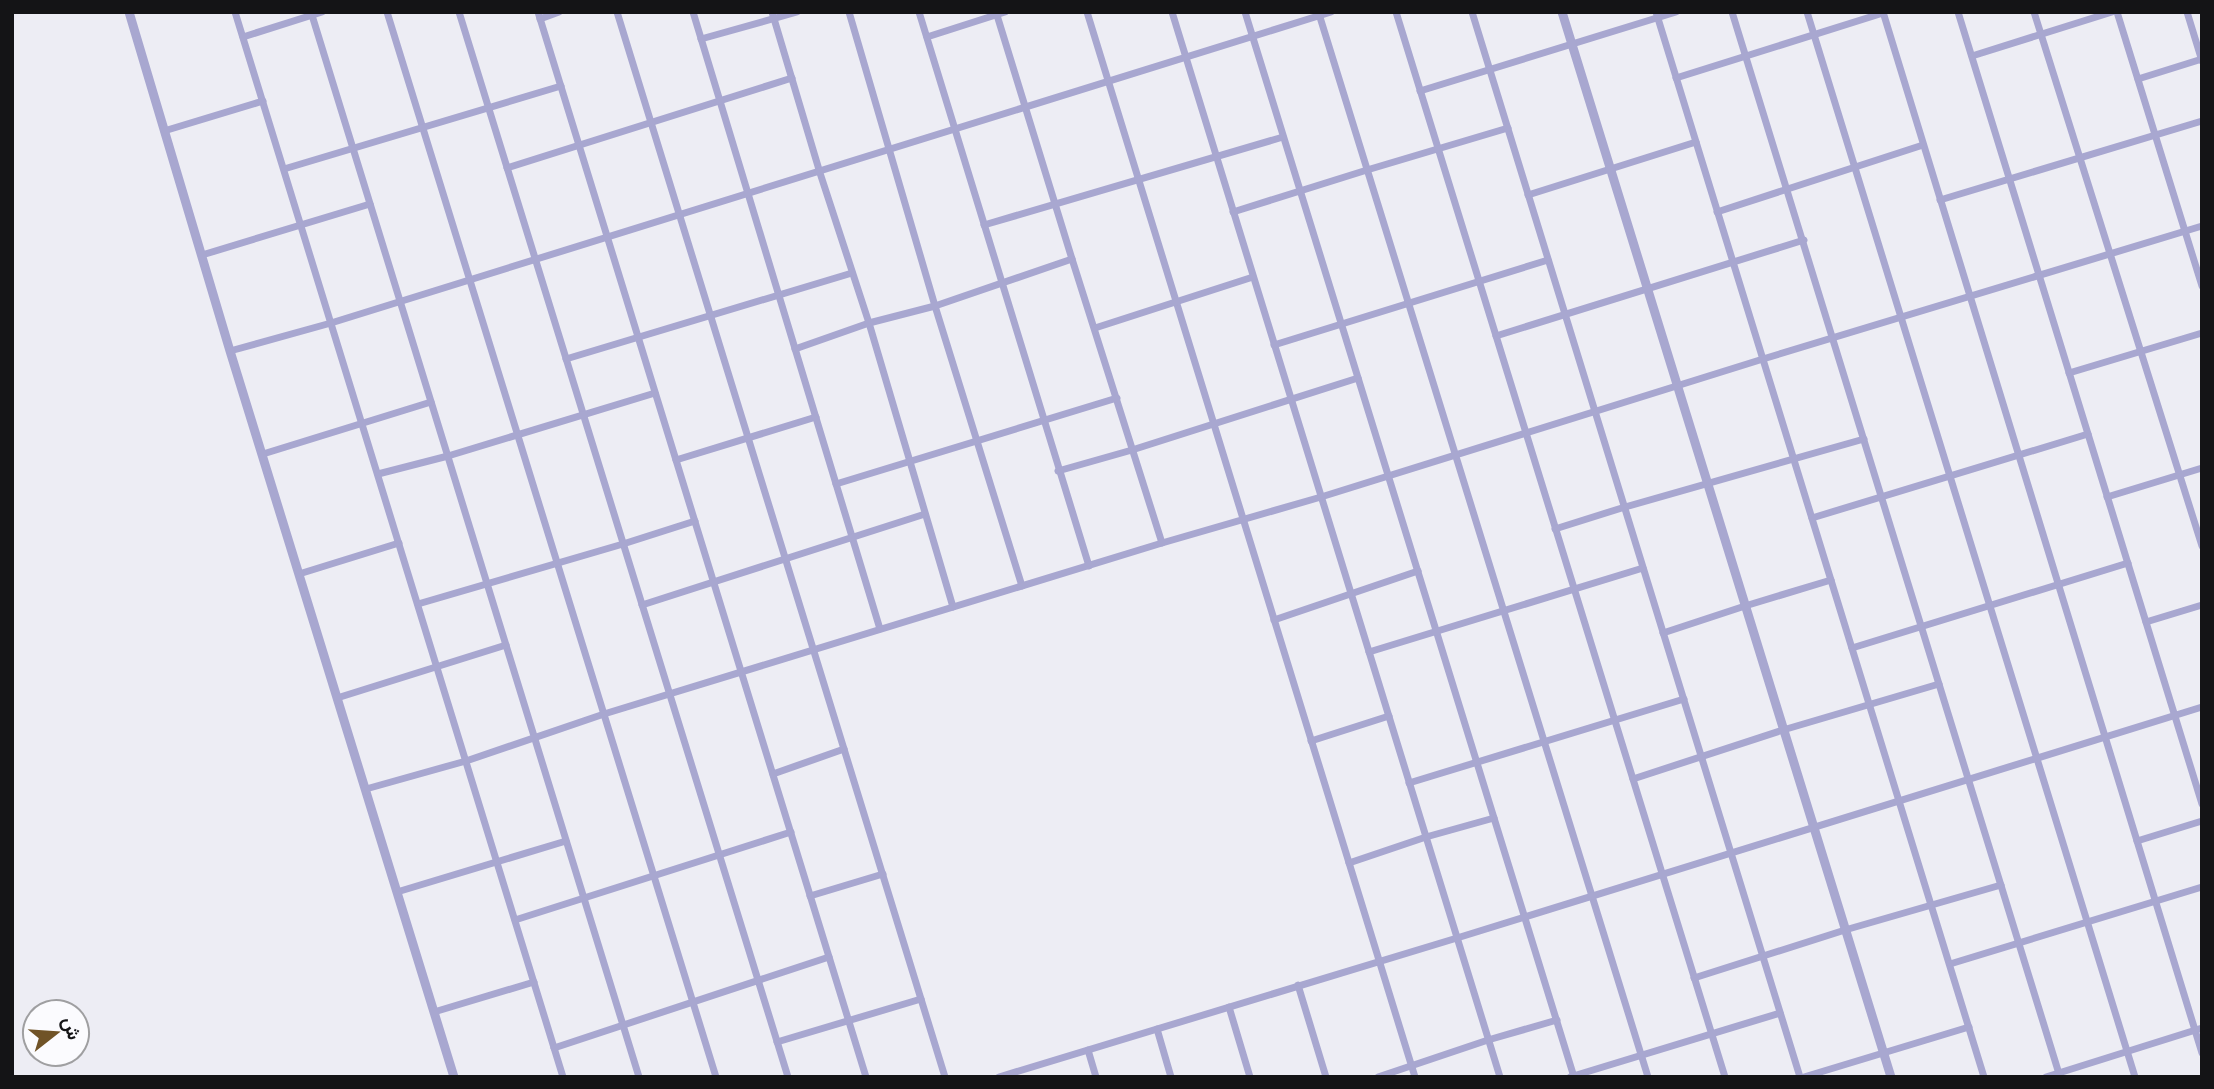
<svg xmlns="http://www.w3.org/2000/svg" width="2214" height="1089" font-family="Raleway,Vazirmatn,sans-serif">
<rect width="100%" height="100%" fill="#ededf4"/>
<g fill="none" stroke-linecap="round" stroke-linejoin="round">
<g stroke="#a8a7d0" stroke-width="7">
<polyline points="235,12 563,1077"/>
<polyline points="311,12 639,1077"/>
<polyline points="387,12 716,1077"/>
<polyline points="459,12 788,1077"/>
<polyline points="538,12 866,1077"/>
<polyline points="617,12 945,1077"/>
<polyline points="693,12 880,629"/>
<polyline points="772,12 820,173 869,323 953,607"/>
<polyline points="849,12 935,306 1022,586"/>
<polyline points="919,12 1089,566"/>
<polyline points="996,12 1072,259 1162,543"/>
<polyline points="1087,12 1415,1077"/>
<polyline points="1172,12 1500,1077"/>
<polyline points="1245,12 1574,1077"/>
<polyline points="1396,12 1725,1077"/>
<polyline points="1472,12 1800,1077"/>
<polyline points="1656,12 1984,1077"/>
<polyline points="1732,12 2060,1077"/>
<polyline points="1807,12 2135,1077"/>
<polyline points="1883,12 2202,1053"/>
<polyline points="1958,12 2202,804"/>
<polyline points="2034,12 2202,546"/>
<polyline points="2117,12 2202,286"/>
<polyline points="2187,12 2202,61"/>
<polyline points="1319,14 1648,1077"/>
<polyline points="540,19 559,12"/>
<polyline points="243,37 322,12"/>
<polyline points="927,37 1005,12"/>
<polyline points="701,39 797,12"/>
<polyline points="1972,56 2112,12"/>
<polyline points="1676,78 1883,13"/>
<polyline points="2138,79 2202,59"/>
<polyline points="1420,91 1676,12"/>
<polyline points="164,131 263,101"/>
<polyline points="507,168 792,78"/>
<polyline points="284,169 561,86"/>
<polyline points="1528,195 1696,142"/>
<polyline points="1940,200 2202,121"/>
<polyline points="1233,212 1367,170 1508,128"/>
<polyline points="1717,212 1923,145"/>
<polyline points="984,225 1283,137"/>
<polyline points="202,255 370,204"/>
<polyline points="1095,328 1253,277"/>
<polyline points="1496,336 1804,240"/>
<polyline points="1274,345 1548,260"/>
<polyline points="795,349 869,323 935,306 1072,259"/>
<polyline points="230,351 331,323 1331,12"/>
<polyline points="566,359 852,273"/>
<polyline points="2069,373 2202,333"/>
<polyline points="263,454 431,402"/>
<polyline points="676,460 816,417"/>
<polyline points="1058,471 1132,450 1358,378"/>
<polyline points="378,474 448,456 655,393"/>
<polyline points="836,484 1117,398"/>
<polyline points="2107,497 2202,468"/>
<polyline points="1812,518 2088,434"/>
<polyline points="1555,529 1625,507 1864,439"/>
<polyline points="299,574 399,543"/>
<polyline points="418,604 623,544 695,521"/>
<polyline points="642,605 925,514"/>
<polyline points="1274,620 1418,571"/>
<polyline points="2146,622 2202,605"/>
<polyline points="1663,633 1745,606 1831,580"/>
<polyline points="1852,648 2128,563"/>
<polyline points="1369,652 1643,568"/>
<polyline points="337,698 506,645"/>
<polyline points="1311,741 1389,716"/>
<polyline points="773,774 844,749"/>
<polyline points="1633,779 1783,730 1939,684"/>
<polyline points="1409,783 1684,699"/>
<polyline points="366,789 466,761 604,714 1162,543 1321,497 1763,359 2202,226"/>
<polyline points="2137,841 2202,821"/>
<polyline points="1349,863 1426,837 1494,818"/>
<polyline points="397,892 566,841"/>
<polyline points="810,896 883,874"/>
<polyline points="515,920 791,832"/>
<polyline points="1950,964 2202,887"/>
<polyline points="1694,978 1845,930 2001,885"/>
<polyline points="1298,985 1326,1077"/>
<polyline points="1229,1007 1250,1077"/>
<polyline points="434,1012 534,982"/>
<polyline points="1157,1029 1171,1077"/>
<polyline points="777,1042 921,999"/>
<polyline points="554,1048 829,957"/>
<polyline points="1088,1050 1096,1077"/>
<polyline points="999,1077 1457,938 2202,707"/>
<polyline points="1378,1077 1488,1040 1557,1020"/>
<polyline points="1570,1077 1780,1013"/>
<polyline points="1804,1077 1969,1027"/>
<polyline points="2046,1077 2202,1028"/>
</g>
<g stroke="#a8a7d0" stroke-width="9">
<polyline points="129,12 230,351 454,1077"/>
<polyline points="1562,12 1891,1077"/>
</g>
</g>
<rect width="2214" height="1089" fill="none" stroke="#141416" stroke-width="28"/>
<g transform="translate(56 1033) rotate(73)"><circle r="33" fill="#fbfbfe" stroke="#9f9fa1" stroke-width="2"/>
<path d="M0-5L12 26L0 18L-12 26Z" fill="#705327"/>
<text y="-10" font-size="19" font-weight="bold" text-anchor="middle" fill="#141416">ش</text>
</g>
</svg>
